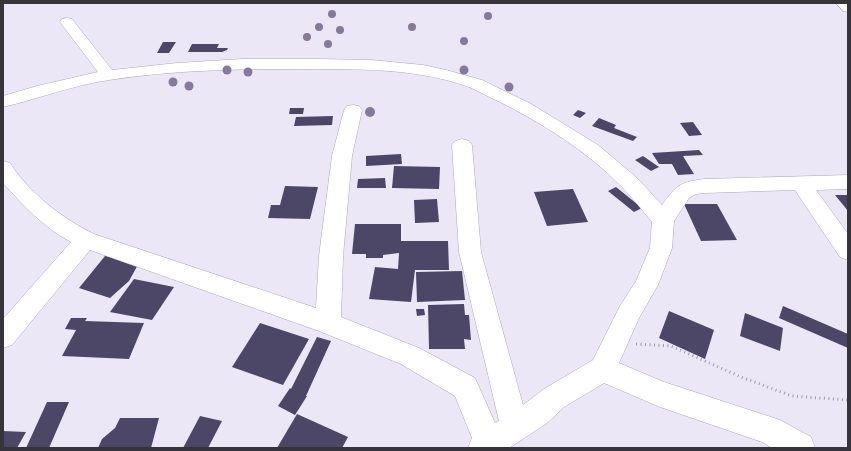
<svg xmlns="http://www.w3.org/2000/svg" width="851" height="451" font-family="'Public Sans',sans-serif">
<rect width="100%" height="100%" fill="#ece7f6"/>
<g fill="#4c4667">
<polygon points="163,42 176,42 169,53 157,53"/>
<polygon points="192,44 219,44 217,48 228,48 227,50 222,52 188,52"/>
<polygon points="290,108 304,108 303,114 289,114"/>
<polygon points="578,110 586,113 580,118 573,115"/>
<polygon points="333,116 332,125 294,126 296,117"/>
<polygon points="599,118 616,125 614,128 637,137 633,141 592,126"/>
<polygon points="693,122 702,135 689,136 680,123"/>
<polygon points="699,150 703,155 683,156 694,174 678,175 672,164 659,164 652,153"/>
<polygon points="401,154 402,164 366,166 366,156"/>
<polygon points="643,156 659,167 651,171 635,160"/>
<polygon points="394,166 440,167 439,189 392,188"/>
<polygon points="385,178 386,188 357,188 358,179"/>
<polygon points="285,186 318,187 310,219 268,218 271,205 280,205"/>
<polygon points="616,187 642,208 634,212 608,191"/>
<polygon points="573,189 588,222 547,226 534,192"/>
<polygon points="835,195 848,195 848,211"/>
<polygon points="437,199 439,222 415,223 414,200"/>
<polygon points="684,204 717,204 737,240 701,241"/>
<polygon points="355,224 401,224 401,241 448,241 449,270 415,270 411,302 369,299 375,267 398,269 399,253 383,255 383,258 366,258 366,254 352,254"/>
<polygon points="105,256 140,261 129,281 110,298 79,288"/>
<polygon points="462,271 465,300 417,302 416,272"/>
<polygon points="134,279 174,287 152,320 110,312"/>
<polygon points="464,304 465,315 469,315 471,340 464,339 465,349 429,349 428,305"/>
<polygon points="783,306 848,334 848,348 779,318"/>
<polygon points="416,309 424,309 425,315 417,316"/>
<polygon points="669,311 714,330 705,359 659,338"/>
<polygon points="745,313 783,328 780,351 740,336"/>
<polygon points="71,318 87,318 85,321 144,323 129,359 62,356 76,330 65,329"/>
<polygon points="260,323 309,339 283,385 232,367"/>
<polygon points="317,337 331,341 306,396 307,396 295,415 278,406 290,388 291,389"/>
<polygon points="47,402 69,402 49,448 26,448"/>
<polygon points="297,414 348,437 342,448 277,448"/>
<polygon points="200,416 222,421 208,448 183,448"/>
<polygon points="120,418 159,418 151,448 98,448 102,439 115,428"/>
<polygon points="3,431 26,432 17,448 3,448"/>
</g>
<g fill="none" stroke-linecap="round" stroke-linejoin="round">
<g stroke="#ada9b7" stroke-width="1">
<g id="minor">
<polygon points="836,3 848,3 848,12 843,11"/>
<path d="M67 18 72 19 112 70 177 63 243 59H319L371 60 423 65 446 70 482 80 531 104 598 145 636 177 662 205C677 185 680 182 705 179L848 175V189L816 190 848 234V260L840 257 795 190 705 193 696 194 689 198 674 221 672 248 658 285 639 318 619 363 664 382 780 420 811 437 815 448H772L762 442 660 407 604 383 564 407 547 423 509 448H468L472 438 455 396 401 364 319 331 90 250 12 345 3 348V319L71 242C43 227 24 206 3 183V161L10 163C30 194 62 218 94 234L316 308 319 256 332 156 344 110 347 106 353 105 359 106 362 110 352 156 343 256 341 317 419 348 475 378 495 423 499 421 459 252 452 145 455 141 462 139 469 141 472 145 481 252 523 405 544 389 593 360 620 306 636 281 650 248 652 222C642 210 633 198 622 187 587 151 542 123 498 101 488 97 479 91 469 87 417 68 357 69 302 69 238 69 172 70 109 80 73 85 38 99 3 107V96L37 86 98 72 60 22 62 19Z"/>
</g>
</g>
<polyline stroke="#9e9aa5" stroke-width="3" stroke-dasharray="1 3.5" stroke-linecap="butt" points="636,344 671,346 741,377 792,396 848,400"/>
<use href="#minor" fill="#fff" fill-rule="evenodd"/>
</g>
<g fill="#867a9a">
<circle cx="332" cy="14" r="4"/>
<circle cx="488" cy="16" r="4"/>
<circle cx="319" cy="27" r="4"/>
<circle cx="412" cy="27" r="4"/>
<circle cx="340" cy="30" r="4"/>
<circle cx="307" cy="37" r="4"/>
<circle cx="464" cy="41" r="4"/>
<circle cx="328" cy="44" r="4"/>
<circle cx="227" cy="70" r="4.5"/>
<circle cx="464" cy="70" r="4.5"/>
<circle cx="248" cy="72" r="4.5"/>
<circle cx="173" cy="82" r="4.5"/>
<circle cx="189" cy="86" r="4.5"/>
<circle cx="509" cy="87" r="4.5"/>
<circle cx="370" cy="112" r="5"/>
</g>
<rect width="851" height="451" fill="none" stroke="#36343a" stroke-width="8"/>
</svg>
